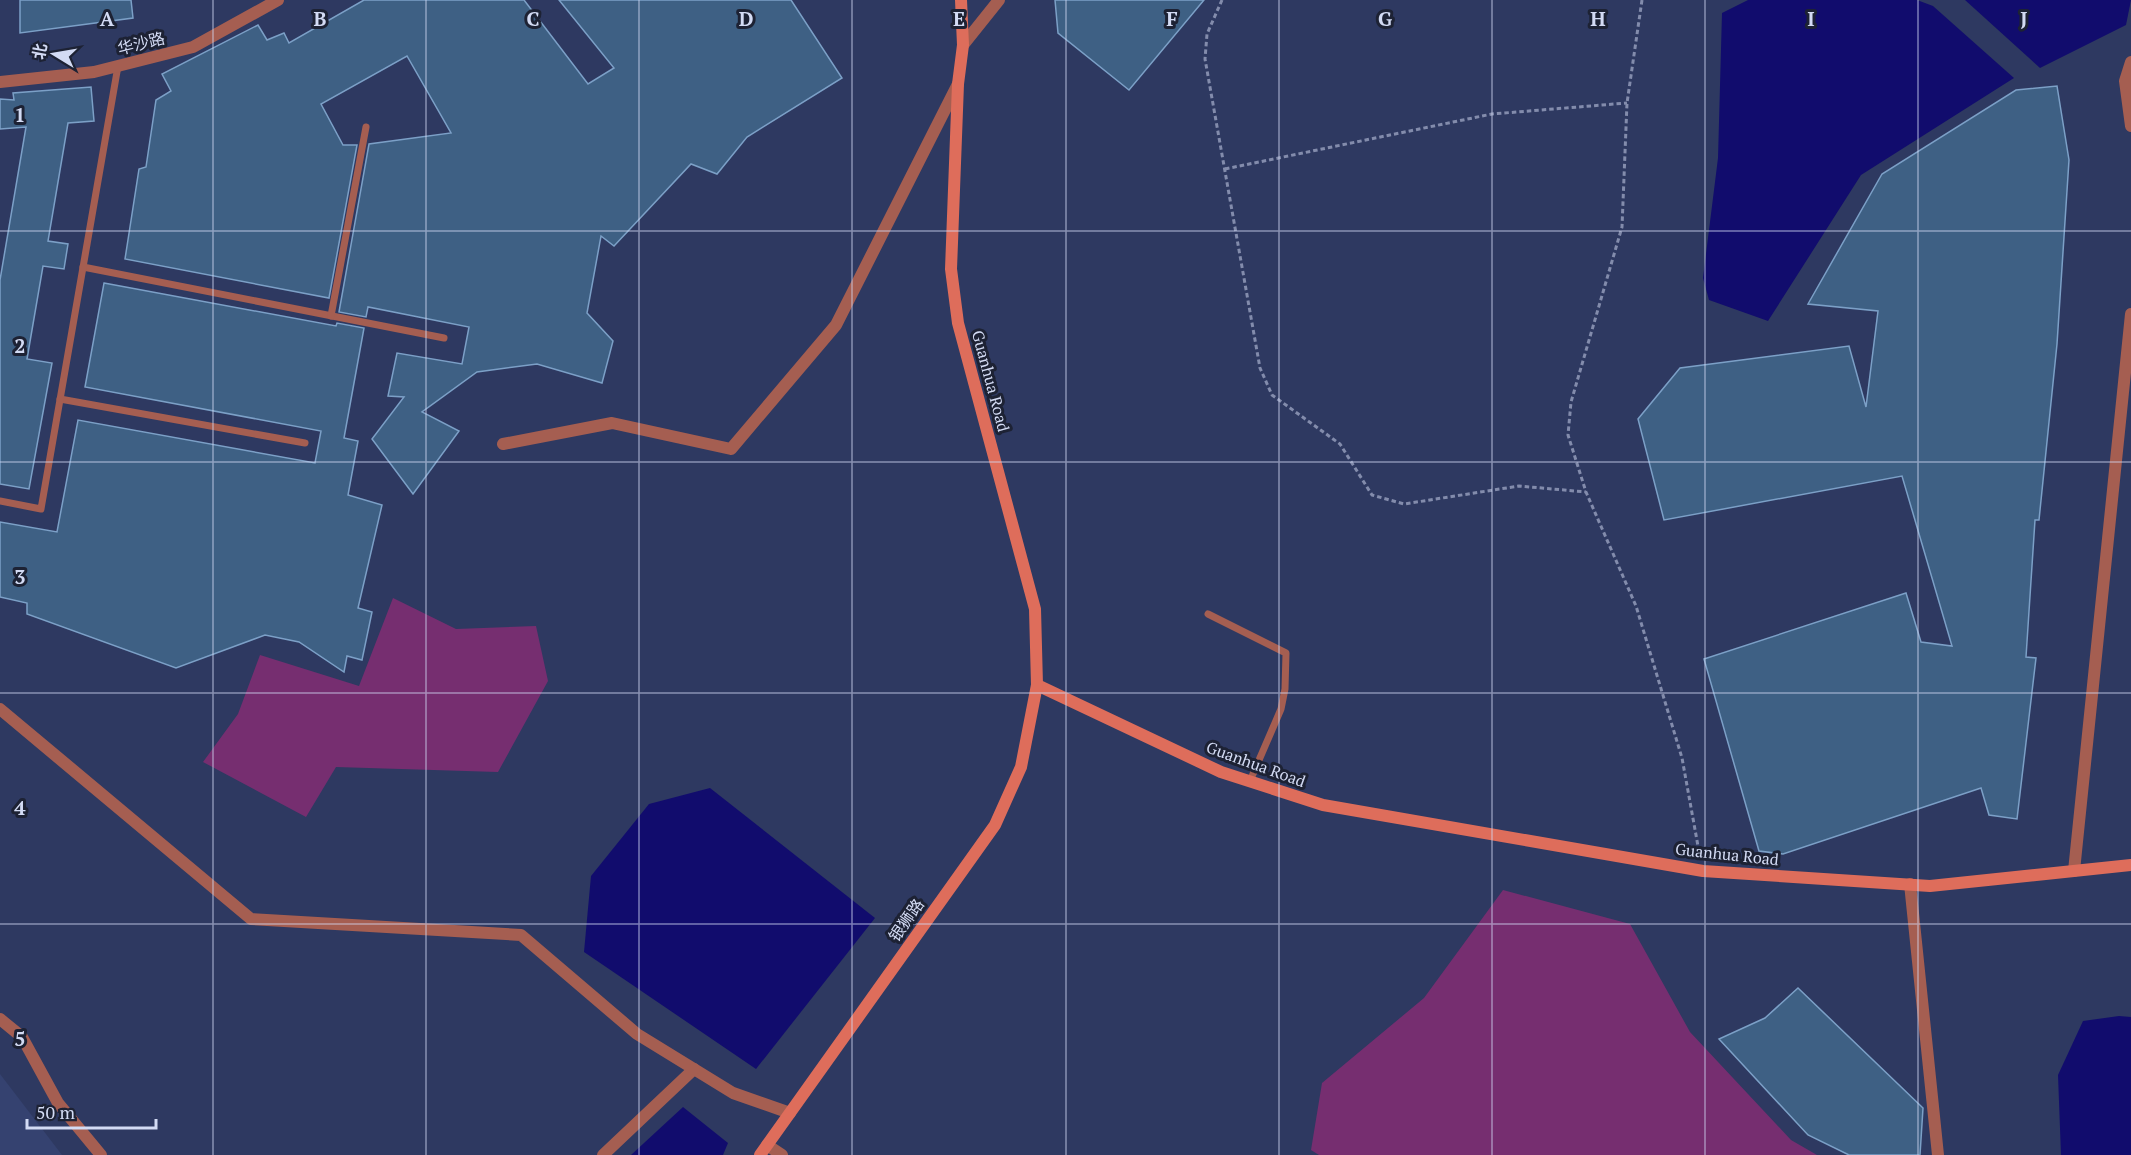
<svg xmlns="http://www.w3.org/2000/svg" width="2131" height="1155" font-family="'PT Serif','Noto Sans SC',serif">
<rect width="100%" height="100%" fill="#2e3961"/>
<polygon fill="#354270" points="0,1074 62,1155 0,1155"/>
<g fill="#762e70">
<polygon points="393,598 456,629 536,626 548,681 498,772 336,767 306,817 203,762 238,714 260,655 359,686"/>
<polygon points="1503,890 1630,924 1690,1032 1791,1140 1817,1155 1319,1155 1311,1150 1322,1083 1424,998"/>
</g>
<g fill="#110c6d">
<polygon points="1748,0 1917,0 1933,6 2014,78 1861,175 1768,321 1709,300 1703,278 1718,158 1722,13"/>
<polygon points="1965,0 2131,0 2126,25 2040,68"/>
<polygon points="710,788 875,918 756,1069 584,952 591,876 649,804"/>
<polygon points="2119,1016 2131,1017 2131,1155 2061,1155 2058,1075 2083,1021"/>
<polygon points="683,1107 728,1143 723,1155 631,1155"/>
</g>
<g fill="#3e6084" stroke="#7ca0c7" stroke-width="1.5">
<polygon points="20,0 131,0 133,18 20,33"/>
<polygon points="364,0 524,0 588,84 614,68 559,0 791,0 842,78 747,137 717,174 691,164 614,246 601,236 587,313 613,341 602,383 537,364 477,372 422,412 459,431 413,494 372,439 404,397 388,396 397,353 462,364 469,327 368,307 366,317 339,312 369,144 451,133 407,56 321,104 343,145 357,145 329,298 125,259 139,169 146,167 156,100 171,91 162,74 258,25 267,40 284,33 289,43"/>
<polygon points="1055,0 1204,0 1129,90 1058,33"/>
<polygon points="2057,86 2069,160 2057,344 2039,520 2035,520 2026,657 2036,658 2017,819 1989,815 1981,788 1783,854 1759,851 1704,659 1906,593 1921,642 1952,646 1902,476 1664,520 1638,419 1680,368 1849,346 1866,407 1878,311 1808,304 1882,174 2016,90"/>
<polygon points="91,87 94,121 68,123 48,241 68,244 64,269 43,266 27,359 52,363 29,489 0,484 0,280 26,127 0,129 0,99 14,100 13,93"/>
<polygon points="104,283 336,326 337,323 364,328 344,438 358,441 348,495 382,505 358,608 372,612 362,660 347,656 344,672 299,642 265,635 176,668 27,614 27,603 0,597 0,522 57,532 78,420 315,463 321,431 85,387"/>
<polygon points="1798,988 1923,1108 1920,1155 1849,1155 1808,1135 1719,1039 1765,1018"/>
</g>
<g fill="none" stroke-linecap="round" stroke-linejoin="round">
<g stroke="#838cac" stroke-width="3" stroke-dasharray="4.5 3" stroke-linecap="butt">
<polyline points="1222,0 1207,34 1205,59 1260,368 1272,395 1340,444 1372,495 1404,504 1519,486 1586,492"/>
<polyline points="1642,0 1627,103 1622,227 1571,402 1568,435 1586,492 1636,606 1682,758 1700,857"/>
<polyline points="1225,169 1492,114 1627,103"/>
</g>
<g stroke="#a55e51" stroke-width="7">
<polyline points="83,267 444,338"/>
<polyline points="331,316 366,127"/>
<polyline points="60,399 305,443"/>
<polyline points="0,501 41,509 118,66"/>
<polyline points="1208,614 1286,653 1285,689 1281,709 1250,781"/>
</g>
<g stroke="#a55e51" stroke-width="12">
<polyline points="2131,62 2125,81 2131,126"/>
<polyline points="0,82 94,72 193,47 278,0"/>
<polyline points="503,444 612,423 731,449 836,325 958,84"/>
<polyline points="0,709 251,919 521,935 637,1034 733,1093 790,1113"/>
<polyline points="2074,871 2131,314"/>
<polyline points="1910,884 1938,1155"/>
<polyline points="0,1019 22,1037 58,1103 101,1155"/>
<polyline points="767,1145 782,1155"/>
<polyline points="603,1155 694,1069"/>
</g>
<polyline stroke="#a55e51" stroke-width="12" points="963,45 999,0"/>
<g stroke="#de6d5b" stroke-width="12">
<polyline points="1037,685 1221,772 1323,805 1703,871 1930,886 2131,865"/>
<polyline points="760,1155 995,825 1021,767 1037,685 1035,609 958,323 951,269 958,84 963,45 961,0"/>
</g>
</g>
<path fill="none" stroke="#d3dbf4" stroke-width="1.5" stroke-opacity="0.55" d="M213 0V1155M426 0V1155M639 0V1155M852 0V1155M1066 0V1155M1279 0V1155M1492 0V1155M1705 0V1155M1918 0V1155M0 231H2131M0 462H2131M0 693H2131M0 924H2131"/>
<g text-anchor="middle" stroke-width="6" stroke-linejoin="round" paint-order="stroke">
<g font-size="16" fill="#d3dbf4" stroke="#1d2234">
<text transform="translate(141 43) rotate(-14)" y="6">华沙路</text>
<text transform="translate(991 381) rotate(75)" y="6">Guanhua Road</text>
<text transform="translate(1256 764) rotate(20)" y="6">Guanhua Road</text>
<text transform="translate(1727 854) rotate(6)" y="6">Guanhua Road</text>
<text transform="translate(906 920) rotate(-55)" y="6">银狮路</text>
</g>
</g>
<g font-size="20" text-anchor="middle" font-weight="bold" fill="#d3dbf4" stroke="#1d2234" stroke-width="6" stroke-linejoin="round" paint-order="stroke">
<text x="107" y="26">A</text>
<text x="320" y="26">B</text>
<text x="533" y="26">C</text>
<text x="746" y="26">D</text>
<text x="959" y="26">E</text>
<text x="1172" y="26">F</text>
<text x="1385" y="26">G</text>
<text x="1598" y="26">H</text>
<text x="1811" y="26">I</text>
<text x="2024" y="26">J</text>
<text x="20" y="122">1</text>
<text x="20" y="353">2</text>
<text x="20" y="584">3</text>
<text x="20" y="815">4</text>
<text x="20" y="1046">5</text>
</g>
<g transform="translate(54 54) rotate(281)" stroke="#1d2234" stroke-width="4.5" paint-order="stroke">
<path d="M0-4.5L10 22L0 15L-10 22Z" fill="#d3dbf4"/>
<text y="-9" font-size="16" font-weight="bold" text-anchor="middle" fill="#d3dbf4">北</text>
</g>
<path d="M27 1119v9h129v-9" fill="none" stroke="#d3dbf4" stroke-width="3"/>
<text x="36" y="1119" font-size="18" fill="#d3dbf4" stroke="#1d2234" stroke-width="4.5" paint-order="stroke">50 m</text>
</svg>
